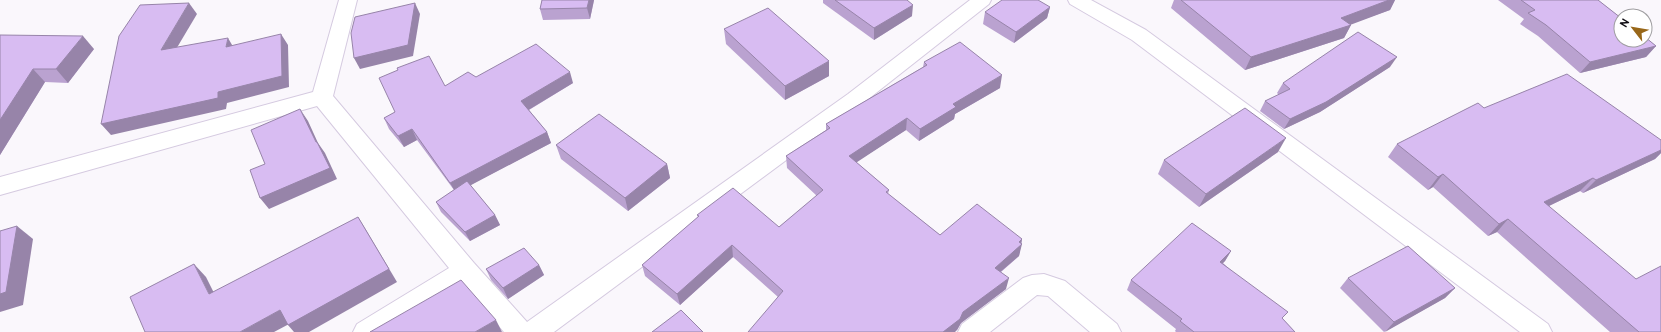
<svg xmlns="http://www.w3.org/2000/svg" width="1661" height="332" font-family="Overpass,sans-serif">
<rect width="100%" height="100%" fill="#faf7fc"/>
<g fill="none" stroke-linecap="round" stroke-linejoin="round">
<g stroke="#d5cae0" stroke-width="2">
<g id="street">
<polygon points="339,0 357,0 333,96 474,263 527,322 848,94 970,0 991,0 989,4 862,104 554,332 504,332 463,284 387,332 353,332 357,324 449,268 317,106 0,195 0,177 313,92"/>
<polygon points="1068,0 1091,0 1146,30 1548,324 1552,332 1520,332 1132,40 1070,4"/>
<polygon points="1044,274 1065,281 1117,324 1121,332 1090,332 1048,296 1037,295 990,332 958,332 962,324 1023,278 1032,275"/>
</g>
</g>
<use href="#street" fill="#fff" fill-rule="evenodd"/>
</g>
<g fill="#baa2d0">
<polygon points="542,0 594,0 590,19 543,20 540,9"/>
<polygon points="823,0 907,0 912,16 874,40 823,3"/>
<polygon points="1174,0 1395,0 1390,10 1350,24 1351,25 1344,38 1245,70 1171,8"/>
<polygon points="1498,0 1598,0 1656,46 1646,57 1580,73 1538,36 1520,24 1524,19"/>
<polygon points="1050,7 1047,18 1014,43 983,24 985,12"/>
<polygon points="724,29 829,76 785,100 726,44"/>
<polygon points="0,35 94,49 68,83 45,82 0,155"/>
<polygon points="924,62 1000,88 955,114 954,119 919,141 906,130 856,162 889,190 888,194 940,235 1022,239 1019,256 1001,272 1006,289 961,323 957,330 778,297 733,257 680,305 645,276 642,265 698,217 697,215 779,227 817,196 787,168 786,156 826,130 826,124 923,67"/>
<polygon points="1390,67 1320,112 1284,129 1260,111 1265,101 1279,95 1277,93 1283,83"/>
<polygon points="476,77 573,83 529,110 547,132 551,143 470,185 495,215 500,225 470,241 441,212 436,202 454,190 417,140 404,147 389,129 384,118 445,86"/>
<polygon points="1484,108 1661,140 1661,153 1655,159 1583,193 1580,191 1549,206 1661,332 1610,332 1497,232 1488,236 1433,187 1428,190 1388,157 1397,144"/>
<polygon points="556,145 667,164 670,178 628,211 561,159"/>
<polygon points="1278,152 1199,207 1158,174 1164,160"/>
<polygon points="1231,251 1225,261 1223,263 1283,319 1295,332 1176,332 1175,331 1176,329 1127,290 1131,280"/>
<polygon points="539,265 544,275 508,299 491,280 486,269"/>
<polygon points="1348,278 1455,288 1445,298 1384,332 1340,288"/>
</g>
<g fill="#9784a9">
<polygon points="589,0 594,0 590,19 587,8"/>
<polygon points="1389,0 1395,0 1390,10 1334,31 1351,25 1344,38 1245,70 1251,57 1341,18"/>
<polygon points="189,3 197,14 169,61 161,50"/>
<polygon points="415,3 420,14 413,56 360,69 354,58"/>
<polygon points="913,5 912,16 874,40 874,28"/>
<polygon points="1050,7 1047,18 1014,43 1016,32"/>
<polygon points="281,34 288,45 289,87 227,103 226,109 111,135 101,124 218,92"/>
<polygon points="83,36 94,49 68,83 56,69"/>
<polygon points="228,38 235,50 226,47"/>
<polygon points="1656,46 1646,57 1580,73 1590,62"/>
<polygon points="1397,57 1390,67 1320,112 1284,129 1290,119"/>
<polygon points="829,61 829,76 785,100 785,86"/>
<polygon points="33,69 45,82 0,155 0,120"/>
<polygon points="570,72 573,83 525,112 521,101"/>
<polygon points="1002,75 1000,88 955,114 954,119 919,141 920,129 953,104"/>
<polygon points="300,109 308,121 318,143 325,153 337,179 269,209 260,198 316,142"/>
<polygon points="907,118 906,130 848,168 849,156"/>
<polygon points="412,129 417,140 404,147 398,136"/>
<polygon points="547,132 551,143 456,193 450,183"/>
<polygon points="1286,138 1278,152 1199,207 1206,194"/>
<polygon points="1661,150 1661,153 1655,159 1583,193 1596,180"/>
<polygon points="667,164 670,178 628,211 625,198"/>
<polygon points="1443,174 1433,187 1428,190 1438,177"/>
<polygon points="1593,178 1580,191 1532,214 1544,202"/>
<polygon points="495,215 500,225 470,241 465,232"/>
<polygon points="358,217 366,230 397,282 309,332 294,332 288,325"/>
<polygon points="1508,219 1497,232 1488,236 1499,224"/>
<polygon points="17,226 33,239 23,305 0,312 0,294"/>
<polygon points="1022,239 1021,245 1022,244 1019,256 992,279 995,268 1019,242"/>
<polygon points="732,245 733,257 680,305 677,294"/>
<polygon points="1231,251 1225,261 1214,272 1220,262"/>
<polygon points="194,264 206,277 221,307 209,294"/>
<polygon points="539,265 544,275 508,299 503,288"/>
<polygon points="1009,278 1006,289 961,323 957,330 955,332 943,332 963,312"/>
<polygon points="1455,288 1445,298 1385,332 1394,322"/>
<polygon points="280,310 291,323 274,332 240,332"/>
<polygon points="496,320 502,332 475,332"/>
</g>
<g fill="#d8bcf2" stroke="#9784a9">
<polygon points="542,0 589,0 587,8 540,9"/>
<polygon points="835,0 907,0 913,5 874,28"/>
<polygon points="1002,0 1038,0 1050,7 1016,32 985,12"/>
<polygon points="1181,0 1389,0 1341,18 1351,25 1251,57"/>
<polygon points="1521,0 1598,0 1621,18 1621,40 1645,40 1645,37 1656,46 1590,62 1546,25 1528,13 1535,10"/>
<polygon points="189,3 161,50 228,38 226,47 281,34 282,76 218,92 218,98 101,124 119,36 140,5"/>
<polygon points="415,3 408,45 354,58 351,33 355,17"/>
<polygon points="768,8 829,61 785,86 724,29"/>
<polygon points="1358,32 1397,57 1326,102 1290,119 1265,101 1290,89 1283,83"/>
<polygon points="0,35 83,36 56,69 33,69 0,120"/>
<polygon points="960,42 1002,75 953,104 956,107 920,129 907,118 849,156 889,190 886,192 940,235 977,204 1022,239 1019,242 1022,244 995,268 1009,278 963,312 960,319 943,332 748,332 783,291 732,245 677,294 642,265 699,216 697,215 733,188 779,227 823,190 786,156 830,128 826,124 927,65 924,62"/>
<polygon points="536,44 570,72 521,101 547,132 450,183 412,129 398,136 384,118 395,112 379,78 398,70 397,68 429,56 445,86 468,72 476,77"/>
<polygon points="1567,74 1661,140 1661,150 1596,180 1593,178 1544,202 1636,279 1661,266 1661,332 1639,332 1508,219 1499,224 1443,174 1438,177 1397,144 1478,103 1484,108"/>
<polygon points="1245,108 1286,138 1206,194 1164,160"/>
<polygon points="300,109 316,142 317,142 330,168 260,198 250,170 265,164 251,130"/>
<polygon points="599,114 667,164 625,198 556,145"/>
<polygon points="467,181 495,215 465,232 436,202"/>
<polygon points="358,217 389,269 288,325 280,310 240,332 145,332 130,297 194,264 209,294"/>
<polygon points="1192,223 1231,251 1220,262 1288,312 1282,318 1295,332 1194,332 1180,321 1182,319 1131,280"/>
<polygon points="17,226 6,292 0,294 0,231"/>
<polygon points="1408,246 1455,288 1394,322 1348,278"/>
<polygon points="524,248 539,265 503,288 486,269"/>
<polygon points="461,280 496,320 475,332 370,332"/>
<polygon points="681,310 703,332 652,332"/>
</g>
<g transform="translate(1633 28) rotate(301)"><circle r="19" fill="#ffffff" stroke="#9f9ea1"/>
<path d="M0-3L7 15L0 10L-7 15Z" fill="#986719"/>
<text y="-6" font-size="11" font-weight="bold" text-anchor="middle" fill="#100d14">N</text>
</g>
</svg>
